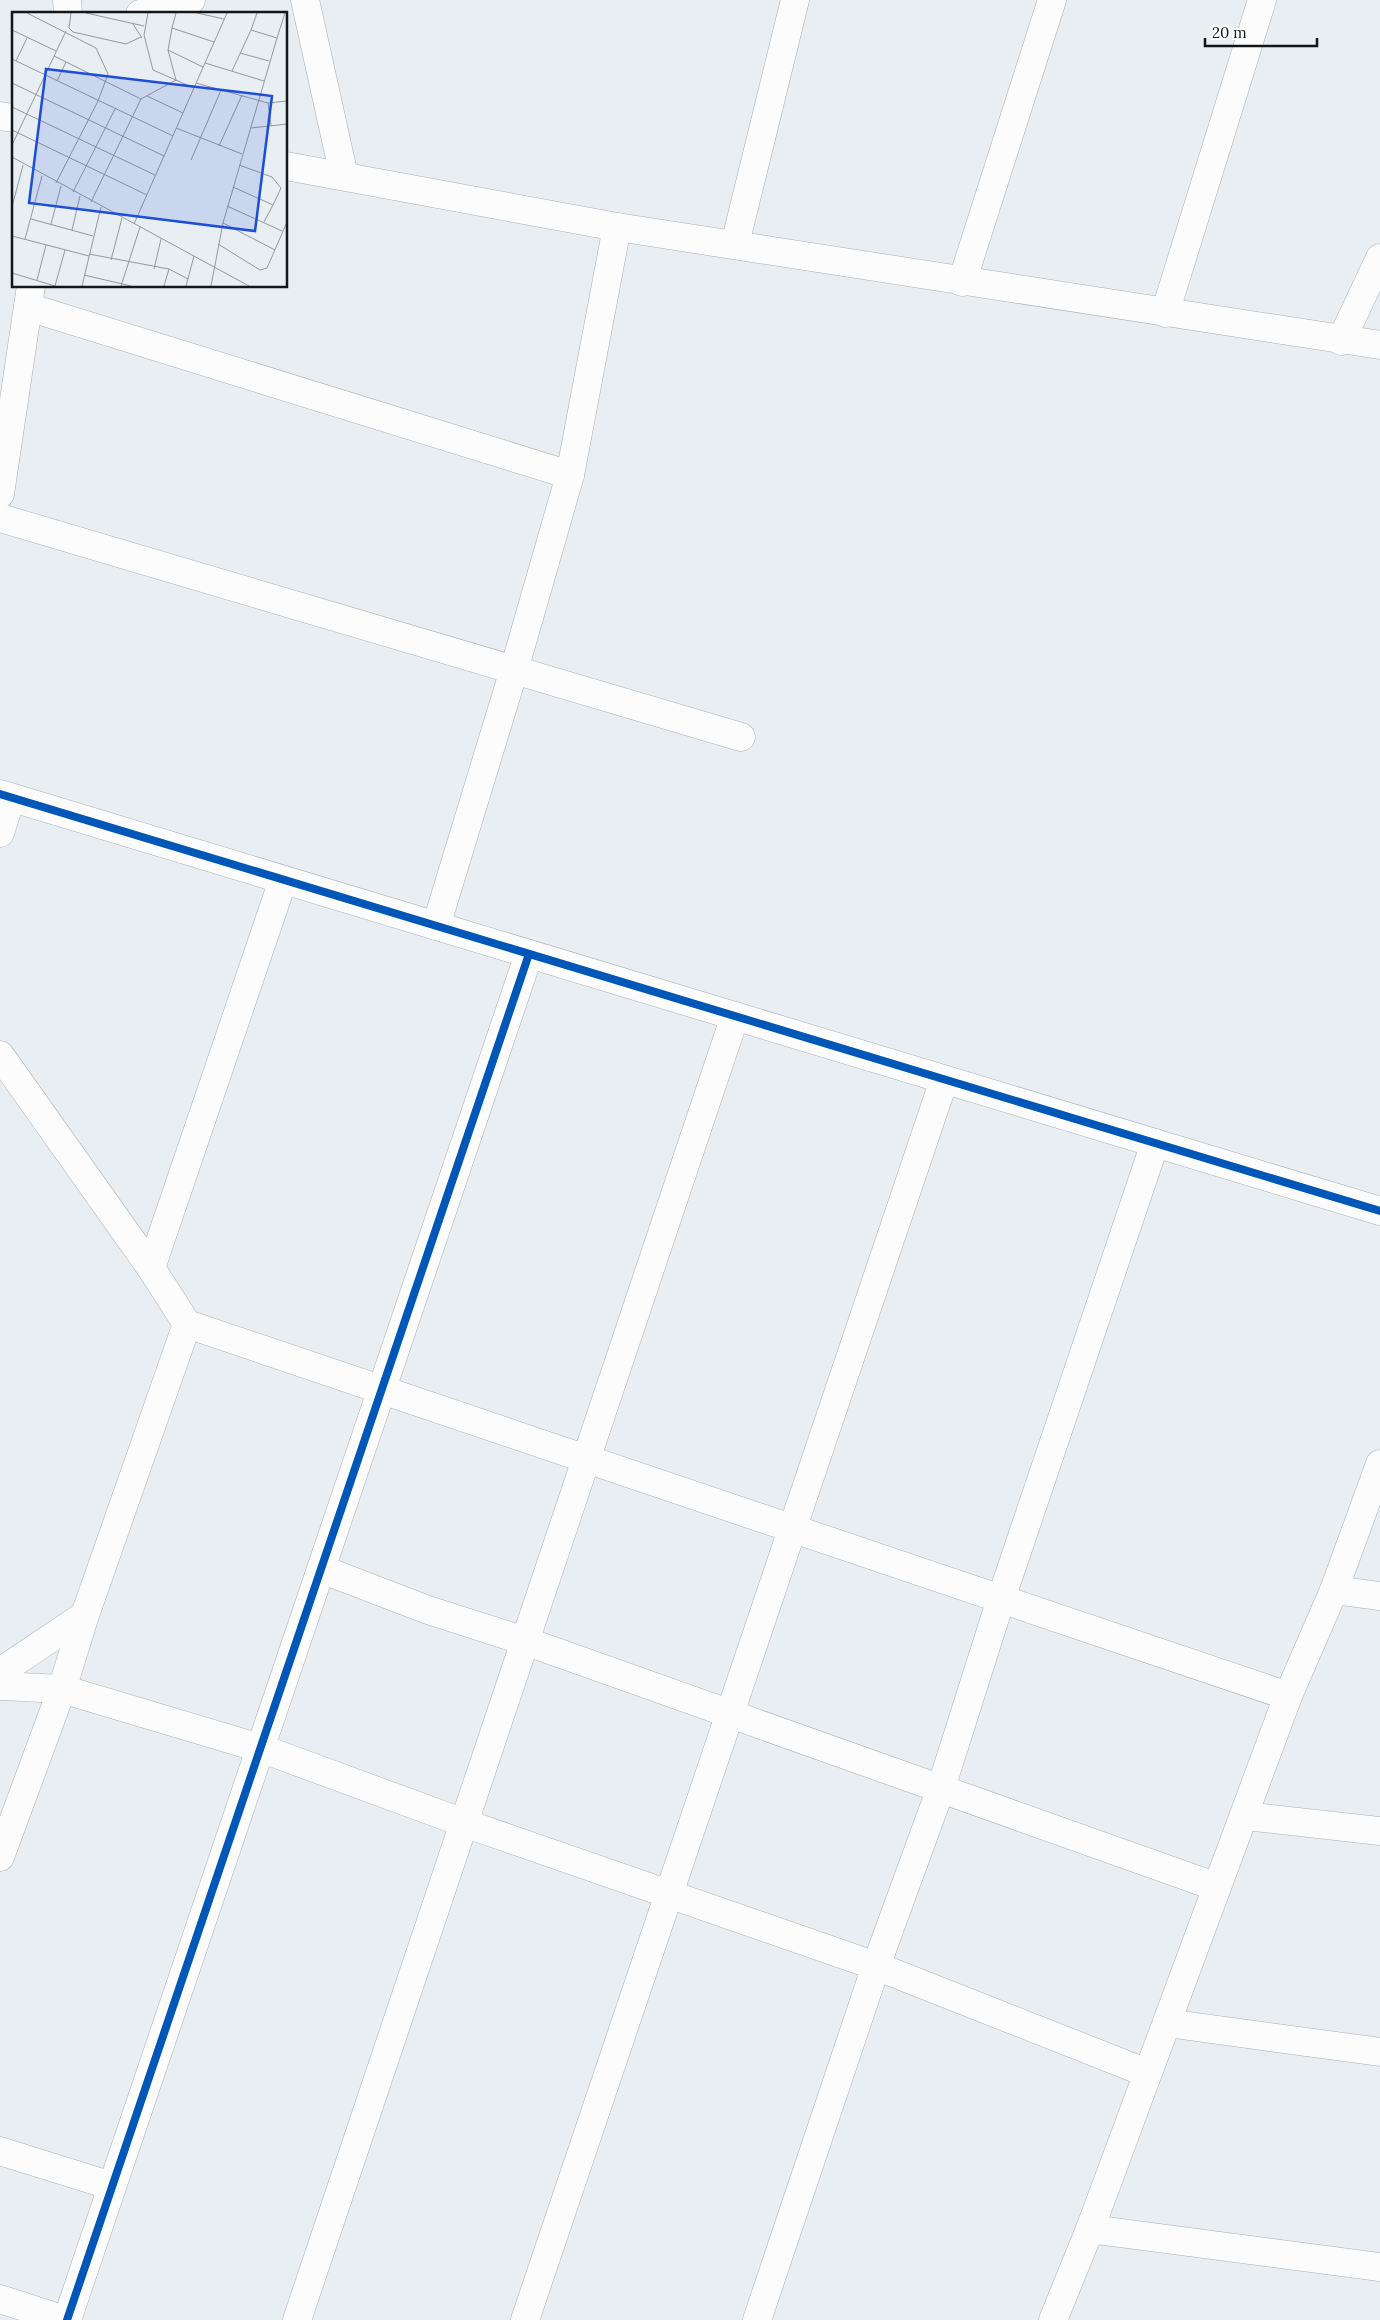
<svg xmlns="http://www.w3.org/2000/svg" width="1380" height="2320" font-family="Lora,serif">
<rect width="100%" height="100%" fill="#e9eef3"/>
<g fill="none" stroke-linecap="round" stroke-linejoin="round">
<g stroke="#aaaeb2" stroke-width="29">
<g id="minor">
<polyline points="67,0 68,14"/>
<polyline points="305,0 344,176"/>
<polyline points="140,14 191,0"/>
<polyline points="0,116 14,118"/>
<polyline points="286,166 617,227 1380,345"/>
<polyline points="735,244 795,0"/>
<polyline points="962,282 1052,0"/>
<polyline points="28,307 570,475"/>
<polyline points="1165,313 1262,0"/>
<polyline points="1341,341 1380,258"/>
<polyline points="0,494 31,286"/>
<polyline points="0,518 741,737"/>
<polyline points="0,794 1380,1211"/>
<polyline points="0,833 11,798"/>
<polyline points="436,926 514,670 570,475 617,227"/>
<polyline points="0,1055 151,1268 187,1324 85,1615 62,1689 0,1857"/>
<polyline points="151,1268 283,880"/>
<polyline points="187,1324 1288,1696"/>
<polyline points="321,1569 428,1610 525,1641 1217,1887"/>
<polyline points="1334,1590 1380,1596"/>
<polyline points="0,1672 85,1615"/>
<polyline points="0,1686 62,1689 260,1748 464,1823 876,1966 1147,2073"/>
<polyline points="1245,1816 1380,1831"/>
<polyline points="1167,2023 1380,2052"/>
<polyline points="0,2151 112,2186"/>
<polyline points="1090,2229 1380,2267"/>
<polyline points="0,2299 65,2320"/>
<polyline points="67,2320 529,954"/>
<polyline points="297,2320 735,1016"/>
<polyline points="525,2320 944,1080"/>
<polyline points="757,2320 876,1966 941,1788 1001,1599 1155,1143"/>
<polyline points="1053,2320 1090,2229 1288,1696 1334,1590 1380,1464"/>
</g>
</g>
<use href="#minor" stroke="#fcfcfd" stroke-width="28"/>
<g stroke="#fff" stroke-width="11">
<g id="cycleway">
<polyline points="0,794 1380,1211"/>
<polyline points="67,2320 529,954"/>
</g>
</g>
<use href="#cycleway" stroke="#0057b8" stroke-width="8"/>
</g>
<g transform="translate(12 12)">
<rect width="275" height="275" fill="#e9eef3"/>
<path fill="none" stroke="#93989b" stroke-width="1" d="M15 1 84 36 96 62 86 89 44 171M59 1 57 16 61 20 114 32 129 25M74 1 132 14M136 1 132 23 141 58 182 76M185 1 212 7M121 12 130 26M160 16 164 1M0 18 44 39M265 26 273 1M156 38 191 55M228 41 257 49M42 44 129 87 164 68M0 47 161 124M4 49 15 26M193 51 252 69M220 59 239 18M164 68 156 38 160 16 202 30M45 69 54 50M0 71 152 144M184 71 256 91 275 89M135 84 171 101M256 91 259 114M0 95 143 163M164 116 230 142M239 116 275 112M0 118 135 183M0 133 54 19M207 134 230 83M0 145 237 274M179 148 209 78M221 175 261 193 269 176 260 165 227 153M61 180 103 97M79 190 129 87M215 194 270 219M0 195 11 153M19 207 81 224M252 210 261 193M211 211 263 238M39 212 49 174M122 212 215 1M60 218 68 184M0 224 77 244M13 227 30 164M206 232 248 258 255 256 275 210M77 242 157 257 176 267M99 248 110 206M142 257 149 227M0 261 43 274M72 263 119 274M25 268 34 233M43 274 53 238M70 274 89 195M109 274 128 215M152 274 157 257M174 274 182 244M199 274 211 211 265 26 239 18 245 1"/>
<path fill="#1d4ed8" fill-opacity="0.15" stroke="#1d4ed8" stroke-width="2.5" d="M34 57 260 84 243 219 17 191Z"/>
<rect width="275" height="275" fill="none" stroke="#121618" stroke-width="2.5"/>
</g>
<path d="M1205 38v8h112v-8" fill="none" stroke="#121618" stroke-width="2.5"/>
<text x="1212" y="38" font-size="15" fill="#121618" stroke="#ffffff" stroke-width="4" paint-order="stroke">20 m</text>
</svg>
